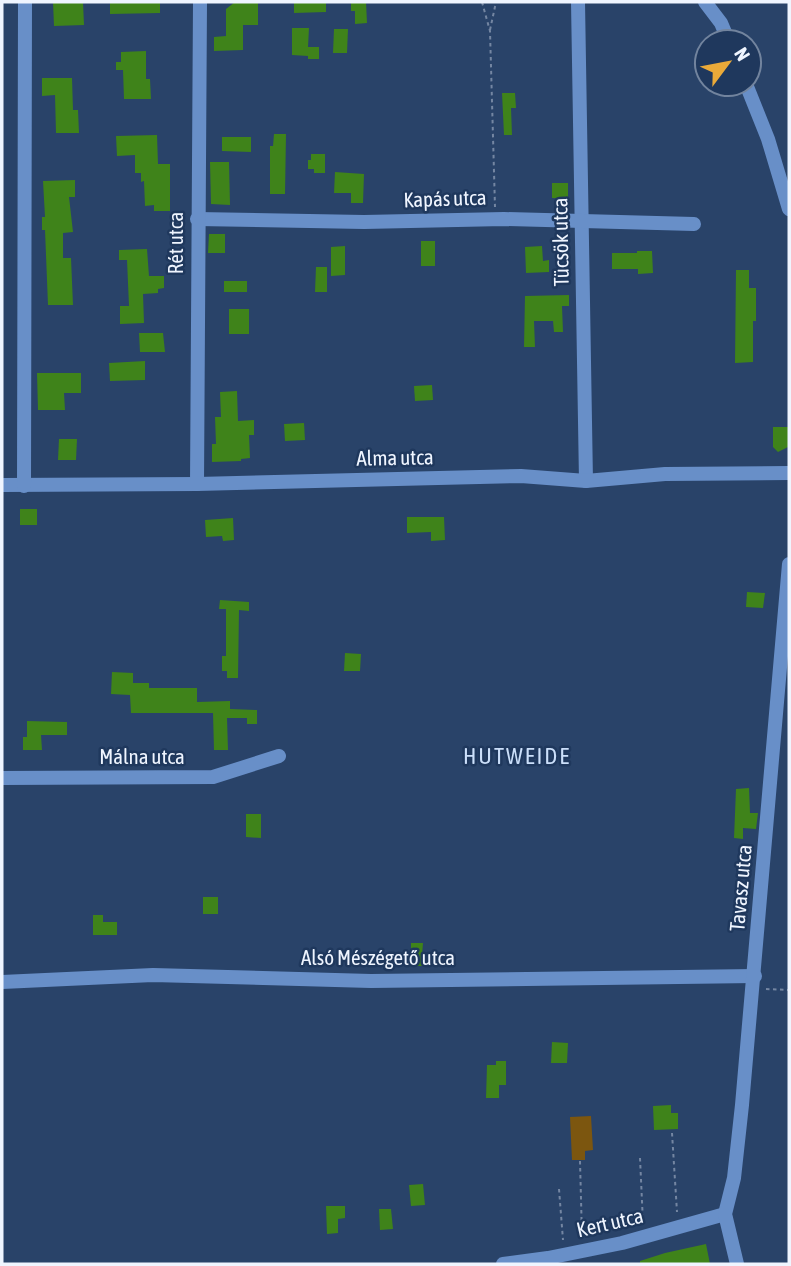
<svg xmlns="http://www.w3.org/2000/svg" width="791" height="1266" font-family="'Asap Condensed',sans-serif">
<rect width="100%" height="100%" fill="#294369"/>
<polygon fill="#7c560f" points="591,1116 593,1150 585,1151 585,1160 572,1160 570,1117"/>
<g fill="#3f831a">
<polygon points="53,2 83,2 84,25 54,26"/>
<polygon points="110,2 160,2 160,13 110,14"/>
<polygon points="235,2 258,2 258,25 243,25 243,50 214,51 214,37 226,36 226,9"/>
<polygon points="294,2 326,2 326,12 294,13"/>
<polygon points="351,2 366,2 367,23 355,24 355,11 351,11"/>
<polygon points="292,28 309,28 308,47 319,47 319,59 308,59 308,56 292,55"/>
<polygon points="334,29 348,29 347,53 333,53"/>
<polygon points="146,51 146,79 150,79 151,99 124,99 123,70 116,70 116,62 121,62 121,52"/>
<polygon points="42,78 72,78 73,110 78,110 79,133 56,133 55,95 42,96"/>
<polygon points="502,93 515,93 516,108 511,108 512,135 504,135"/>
<polygon points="274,134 286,134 285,194 270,194 270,146 273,146"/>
<polygon points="157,135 158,164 170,164 170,211 154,211 154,205 145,206 144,181 141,182 141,173 135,173 135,155 117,156 116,136"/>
<polygon points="222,137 251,137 251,152 222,151"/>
<polygon points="311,154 325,154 325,173 314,173 314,169 308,169 308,160 311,160"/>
<polygon points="210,162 229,162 230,205 211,204"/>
<polygon points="335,172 364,174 363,203 351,203 351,193 334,193"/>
<polygon points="75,180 75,197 69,197 73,232 63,233 63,258 71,258 73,305 48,305 45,230 42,230 42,217 45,217 43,181"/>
<polygon points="552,183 568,183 568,199 552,198"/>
<polygon points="209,234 225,234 225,253 208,253"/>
<rect x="421" y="241" width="14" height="25"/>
<polygon points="345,246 345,275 331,276 331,247"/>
<polygon points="542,246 543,261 549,260 549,272 526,273 525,247"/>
<polygon points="147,249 149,276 164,276 164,288 158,289 158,293 143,294 144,323 120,324 120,306 129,306 127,260 119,260 119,250"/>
<polygon points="637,251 652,251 653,273 638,274 638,269 612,269 612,253 637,253"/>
<polygon points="316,267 327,267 327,292 315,292"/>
<polygon points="736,270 749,270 749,288 756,288 756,321 753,321 753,362 735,363"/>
<rect x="224" y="281" width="23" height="11"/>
<polygon points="569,295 569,306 562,306 563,332 554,332 553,321 534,321 535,347 524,347 525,296"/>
<rect x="229" y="309" width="20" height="25"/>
<polygon points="139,333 163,333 165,352 140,352"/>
<polygon points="145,361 145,380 110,381 109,363"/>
<polygon points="37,373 81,373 81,393 64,393 65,410 38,410"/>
<polygon points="432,385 433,400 415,401 414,386"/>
<polygon points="237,391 238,421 254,420 254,435 249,435 250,458 241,459 241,461 212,462 212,444 216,444 215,417 221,417 220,392"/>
<polygon points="304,423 305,440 285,441 284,424"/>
<polygon points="773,427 788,427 788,447 778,452 773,447"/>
<polygon points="59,439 77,439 76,460 58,460"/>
<rect x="20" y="509" width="17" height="16"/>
<polygon points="407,517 444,517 445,540 431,541 431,532 407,533"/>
<polygon points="233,518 234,540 223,541 222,536 206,537 205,520"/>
<polygon points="747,592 765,593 763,608 746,607"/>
<polygon points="220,600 249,602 249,611 239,610 238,678 227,678 227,671 222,671 222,656 226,656 226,609 219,609"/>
<polygon points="345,653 361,654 360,671 344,671"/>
<polygon points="112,672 133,673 133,683 149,683 149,688 197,688 197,702 230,701 230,709 257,710 257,724 247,724 247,718 227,718 228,750 214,750 213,713 131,713 130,695 111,694"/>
<polygon points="27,721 67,722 67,735 41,735 42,750 23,750 23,737 27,737"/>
<polygon points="749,788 750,813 758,813 756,829 743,828 743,839 734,838 736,789"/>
<polygon points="246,814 261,814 261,838 246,837"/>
<rect x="203" y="897" width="15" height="17"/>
<polygon points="93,915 103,915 103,922 117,922 117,935 93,935"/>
<polygon points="411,943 423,943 422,955 429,955 429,966 407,966 407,955 411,955"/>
<polygon points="552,1042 568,1043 567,1063 551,1063"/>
<polygon points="496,1061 506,1061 506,1085 499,1085 499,1098 486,1098 487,1065 496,1065"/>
<polygon points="671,1105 671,1113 678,1113 678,1129 654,1130 653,1106"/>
<polygon points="423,1184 425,1205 411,1206 409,1185"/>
<polygon points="326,1206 345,1206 345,1218 338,1219 338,1233 327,1234"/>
<polygon points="379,1209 391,1209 393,1229 380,1230"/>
<polygon points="706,1244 710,1264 640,1264 640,1261 665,1253"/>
</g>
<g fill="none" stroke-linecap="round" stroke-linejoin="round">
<g stroke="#7486a2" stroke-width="2" stroke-dasharray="3.5 3.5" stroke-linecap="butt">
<polyline points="482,2 490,31 495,207"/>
<polyline points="490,30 496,2"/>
<polyline points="766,989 789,990"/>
<polyline points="672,1133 677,1212"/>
<polyline points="640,1158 643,1223"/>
<polyline points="580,1161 582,1237"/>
<polyline points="559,1189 563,1240"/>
</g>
<g stroke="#688fc8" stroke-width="14">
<polyline points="578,2 586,481"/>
<polyline points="705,2 721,23 729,42"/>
<polyline points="746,84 768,139 789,209"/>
<polyline points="197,219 364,222 504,219 694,224"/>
<polyline points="197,484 200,2"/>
<polyline points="2,485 197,484 521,476 586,481 665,474 789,473"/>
<polyline points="24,486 25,2"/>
<polyline points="2,778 213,777 279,756"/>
<polyline points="2,982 153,975 371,981 755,976"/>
<polyline points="503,1264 548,1258 622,1243 725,1214"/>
<polyline points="737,1264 725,1214 734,1178 742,1105 789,564"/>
</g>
</g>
<g text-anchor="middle" stroke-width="5" stroke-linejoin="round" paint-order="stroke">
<g font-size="21" fill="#eff5ff" stroke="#1f385d">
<text transform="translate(445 199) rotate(-2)" y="7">Kapás utca</text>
<text transform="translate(561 242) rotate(-91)" y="7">Tücsök utca</text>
<text transform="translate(176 243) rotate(-90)" y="7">Rét utca</text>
<text transform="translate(395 458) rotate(-1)" y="7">Alma utca</text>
<text x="142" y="764">Málna utca</text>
<text transform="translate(741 888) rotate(-85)" y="7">Tavasz utca</text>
<text x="378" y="965">Alsó Mészégető utca</text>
<text transform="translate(610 1223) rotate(-13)" y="7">Kert utca</text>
</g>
<g font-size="23" letter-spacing="2" fill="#cbdffa" stroke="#1f385d">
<text x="517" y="764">HUTWEIDE</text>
</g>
</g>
<rect width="791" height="1266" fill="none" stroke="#eff5ff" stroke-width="7"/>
<g transform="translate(728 63) rotate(58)"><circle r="33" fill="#1f385d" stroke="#72849e" stroke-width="2"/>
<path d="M0-5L12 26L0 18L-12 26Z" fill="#eaaa39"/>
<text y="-10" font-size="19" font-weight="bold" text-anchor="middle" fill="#eff5ff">N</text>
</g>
</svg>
